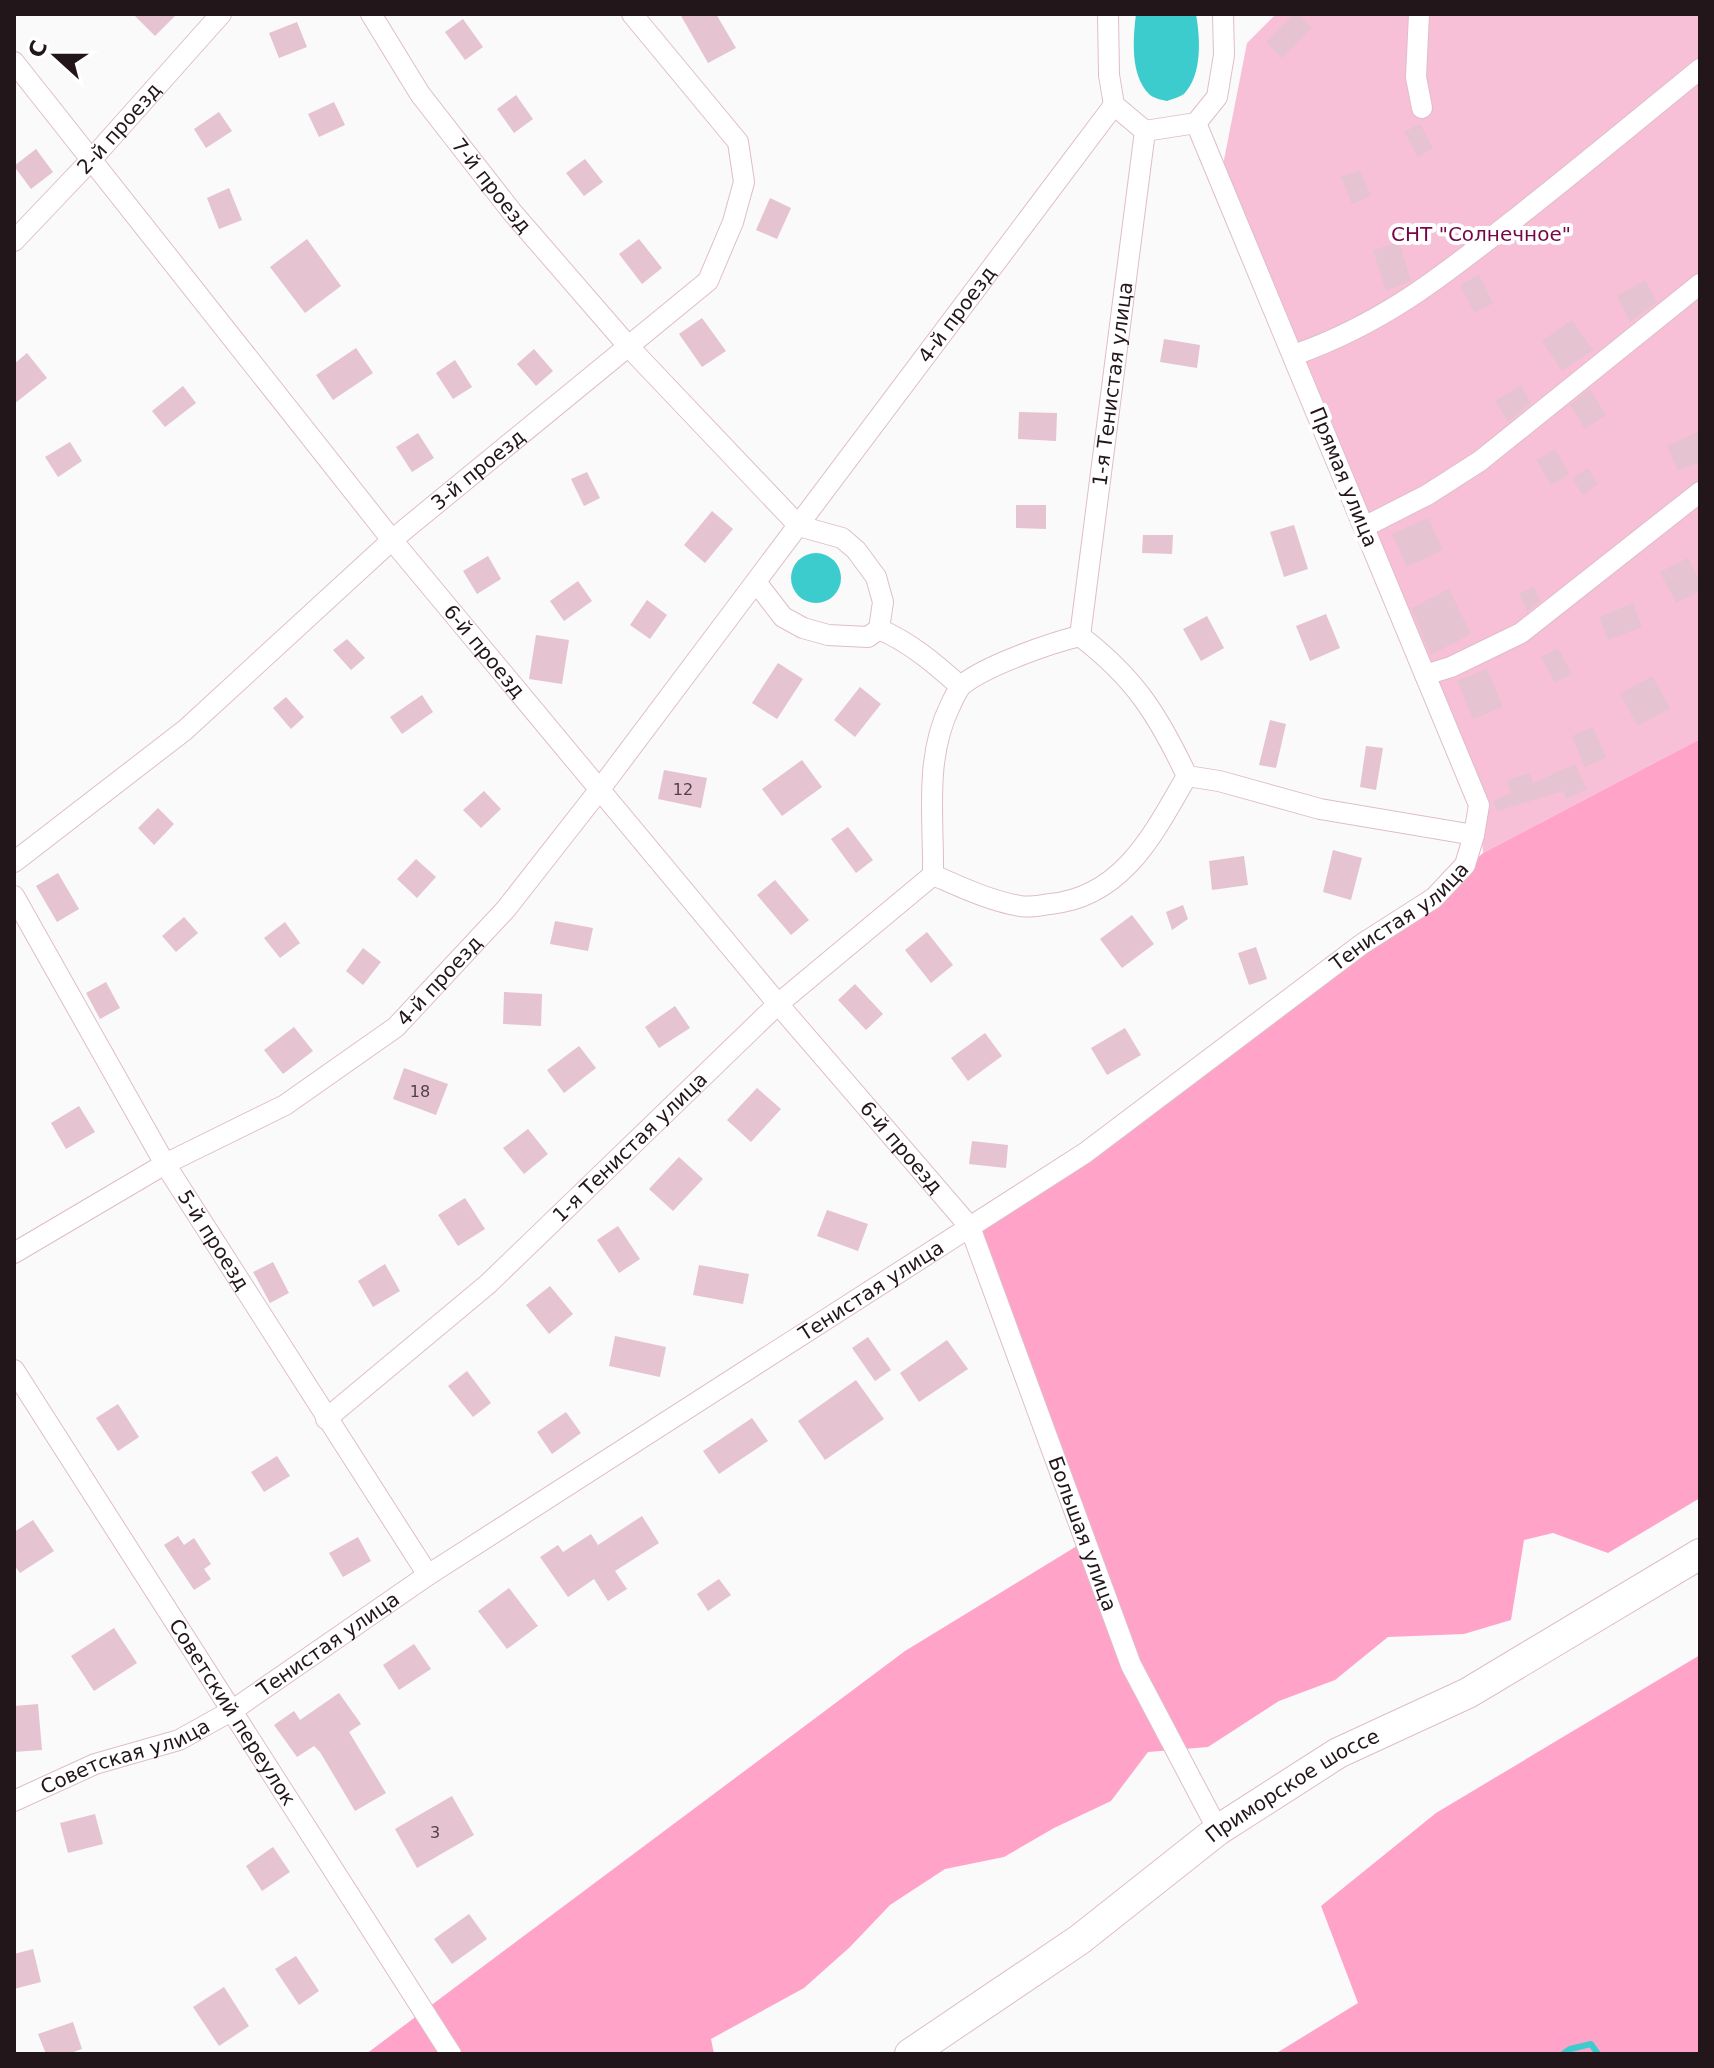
<svg xmlns="http://www.w3.org/2000/svg" width="1714" height="2068" font-family="'DejaVu Sans',sans-serif">
<rect width="100%" height="100%" fill="#fafafa"/>
<polygon fill="#f8c0d6" points="1276,14 1700,14 1700,739 1483,853 1479,804 1220,180 1247,43"/>
<g fill="#ffa3c9">
<polygon points="1700,739 1700,1498 1608,1553 1553,1533 1524,1540 1511,1620 1464,1634 1388,1637 1335,1680 1279,1701 1208,1747 1148,1752 1111,1801 1054,1828 1004,1857 945,1869 890,1905 850,1947 804,1988 711,2039 714,2054 366,2054 905,1651 1085,1541 977,1244 986,1217 1434,898 1483,853"/>
<polygon points="1700,1655 1700,2054 1275,2054 1358,2003 1321,1906 1436,1813"/>
</g>
<g fill="#3ccccd">
<path d="M1136 14H1196C1200 37 1203 74 1184 94 1180 97 1172 99 1167 101 1162 100 1153 98 1149 94 1130 75 1133 38 1136 14Z"/>
<circle cx="816" cy="578" r="25"/>
</g>
<g fill="none" stroke-linecap="round" stroke-linejoin="round">
<polyline stroke="#3ccccd" stroke-width="6" points="1563,2054 1570,2049 1591,2044 1598,2054"/>
</g>
<g fill="#e5c3d0">
<polygon points="133,14 177,14 155,36"/>
<polygon points="680,14 716,14 736,48 708,63"/>
<polygon points="1294,14 1298,14 1312,28 1282,58 1266,42"/>
<polygon points="463,19 483,47 465,60 445,32"/>
<polygon points="297,22 307,47 279,58 269,33"/>
<polygon points="516,95 533,119 514,133 497,109"/>
<polygon points="334,102 345,125 319,137 308,114"/>
<polygon points="219,112 232,131 206,148 194,129"/>
<polygon points="1420,124 1433,148 1418,157 1404,132"/>
<polygon points="36,149 53,172 31,189 14,166"/>
<polygon points="585,159 603,182 584,196 566,173"/>
<polygon points="1360,170 1371,196 1352,204 1341,177"/>
<polygon points="229,188 242,220 219,229 207,198"/>
<polygon points="770,198 791,208 777,239 756,230"/>
<polygon points="307,239 341,286 305,313 270,267"/>
<polygon points="639,239 662,268 642,284 619,254"/>
<polygon points="1399,242 1411,281 1386,291 1373,250"/>
<polygon points="1479,275 1493,303 1474,313 1460,285"/>
<polygon points="1645,280 1657,302 1630,322 1617,296"/>
<polygon points="702,318 726,351 702,367 679,334"/>
<polygon points="1572,320 1593,350 1562,371 1542,341"/>
<polygon points="1164,339 1200,345 1197,368 1160,362"/>
<polygon points="356,348 373,373 333,400 316,375"/>
<polygon points="534,349 553,371 536,386 517,364"/>
<polygon points="27,353 47,378 14,404 14,364"/>
<polygon points="455,360 472,387 453,399 436,373"/>
<polygon points="1521,385 1531,403 1508,422 1495,401"/>
<polygon points="183,386 196,403 165,427 152,411"/>
<polygon points="1590,389 1606,415 1585,429 1570,405"/>
<polygon points="1019,412 1057,413 1056,441 1018,439"/>
<polygon points="1700,431 1700,462 1678,471 1667,446"/>
<polygon points="418,433 434,458 412,472 396,447"/>
<polygon points="70,442 82,461 58,477 45,457"/>
<polygon points="1555,449 1569,474 1551,485 1536,460"/>
<polygon points="1588,468 1598,484 1583,495 1572,479"/>
<polygon points="587,472 600,498 584,506 571,479"/>
<polygon points="1016,505 1046,505 1046,529 1016,528"/>
<polygon points="712,511 733,529 705,563 684,545"/>
<polygon points="1428,518 1443,550 1407,567 1392,534"/>
<polygon points="1294,525 1308,569 1284,577 1270,532"/>
<polygon points="1143,535 1173,535 1172,554 1142,553"/>
<polygon points="488,556 501,579 477,594 463,571"/>
<polygon points="1688,558 1700,581 1700,591 1676,603 1660,572"/>
<polygon points="578,581 592,601 564,621 550,601"/>
<polygon points="1534,587 1540,601 1527,612 1519,593"/>
<polygon points="1449,589 1471,634 1431,655 1411,608"/>
<polygon points="647,600 667,615 650,639 630,625"/>
<polygon points="1633,603 1642,627 1608,640 1599,617"/>
<polygon points="1326,614 1340,648 1310,661 1296,626"/>
<polygon points="1207,616 1224,648 1201,661 1183,629"/>
<polygon points="536,635 569,640 562,684 529,679"/>
<polygon points="347,639 365,658 351,670 333,650"/>
<polygon points="1558,648 1572,674 1555,683 1541,657"/>
<polygon points="778,663 803,679 777,719 752,703"/>
<polygon points="1487,669 1503,707 1473,719 1457,681"/>
<polygon points="1652,676 1670,708 1638,726 1620,694"/>
<polygon points="860,687 881,704 855,737 834,720"/>
<polygon points="422,695 433,712 402,734 390,717"/>
<polygon points="286,697 304,717 291,729 273,708"/>
<polygon points="1270,720 1286,724 1276,768 1259,765"/>
<polygon points="1593,727 1606,758 1584,767 1572,736"/>
<polygon points="1366,746 1383,748 1376,790 1360,787"/>
<polygon points="802,760 822,787 782,816 762,789"/>
<polygon points="1575,764 1587,789 1566,799 1563,791 1497,811 1493,801 1511,793 1507,780 1530,773 1533,783"/>
<polygon points="664,770 707,778 701,808 658,799"/>
<polygon points="484,791 501,809 481,828 463,810"/>
<polygon points="158,808 174,824 154,845 138,828"/>
<polygon points="848,827 873,860 856,873 831,839"/>
<polygon points="1333,850 1362,858 1351,900 1323,892"/>
<polygon points="1244,856 1248,885 1212,890 1209,861"/>
<polygon points="416,859 436,877 417,898 397,879"/>
<polygon points="58,873 79,909 57,922 36,886"/>
<polygon points="775,880 809,920 791,935 757,895"/>
<polygon points="1183,905 1188,919 1172,930 1166,912"/>
<polygon points="1132,915 1154,944 1122,968 1100,939"/>
<polygon points="184,917 198,933 176,952 162,936"/>
<polygon points="555,921 593,928 588,951 550,944"/>
<polygon points="285,922 300,943 280,958 264,938"/>
<polygon points="927,932 953,965 931,983 905,950"/>
<polygon points="1256,947 1267,979 1249,985 1238,953"/>
<polygon points="363,948 381,962 363,985 346,971"/>
<polygon points="106,982 120,1008 100,1019 86,993"/>
<polygon points="855,984 883,1014 866,1030 838,1000"/>
<polygon points="504,992 542,994 541,1026 503,1024"/>
<polygon points="675,1006 690,1028 659,1048 645,1027"/>
<polygon points="294,1027 313,1051 283,1074 264,1050"/>
<polygon points="1125,1028 1141,1055 1107,1075 1091,1048"/>
<polygon points="985,1033 1002,1056 968,1081 951,1058"/>
<polygon points="579,1046 596,1068 564,1093 547,1070"/>
<polygon points="404,1068 448,1084 436,1115 393,1099"/>
<polygon points="757,1088 781,1109 751,1142 727,1120"/>
<polygon points="79,1106 95,1132 66,1149 51,1123"/>
<polygon points="528,1129 548,1154 524,1174 503,1148"/>
<polygon points="972,1141 1008,1145 1006,1168 969,1164"/>
<polygon points="679,1157 703,1179 673,1211 649,1189"/>
<polygon points="465,1198 485,1229 458,1246 438,1215"/>
<polygon points="827,1210 868,1224 858,1251 817,1236"/>
<polygon points="618,1226 640,1259 619,1273 597,1240"/>
<polygon points="273,1262 289,1293 270,1303 253,1272"/>
<polygon points="385,1264 400,1291 373,1307 358,1281"/>
<polygon points="699,1265 749,1274 743,1304 693,1295"/>
<polygon points="550,1286 573,1314 549,1334 526,1305"/>
<polygon points="615,1336 666,1347 660,1377 609,1366"/>
<polygon points="868,1337 891,1370 875,1381 852,1348"/>
<polygon points="947,1340 968,1369 919,1402 900,1373"/>
<polygon points="467,1371 491,1403 473,1417 448,1386"/>
<polygon points="856,1380 884,1419 825,1460 798,1421"/>
<polygon points="118,1404 139,1437 118,1451 96,1418"/>
<polygon points="566,1412 581,1433 552,1454 537,1432"/>
<polygon points="752,1418 768,1441 719,1474 703,1451"/>
<polygon points="277,1456 290,1476 264,1492 251,1472"/>
<polygon points="642,1516 659,1543 615,1571 627,1589 608,1601 594,1579 568,1597 540,1557 558,1545 563,1552 591,1534 598,1545"/>
<polygon points="33,1520 54,1551 20,1573 14,1565 14,1532"/>
<polygon points="178,1536 184,1545 194,1538 211,1564 204,1569 211,1579 194,1590 164,1545"/>
<polygon points="358,1537 371,1561 343,1577 329,1553"/>
<polygon points="719,1579 731,1595 708,1611 697,1594"/>
<polygon points="509,1588 538,1626 507,1649 478,1611"/>
<polygon points="114,1628 137,1663 94,1691 71,1656"/>
<polygon points="414,1644 431,1669 399,1690 383,1665"/>
<polygon points="339,1693 361,1724 349,1732 386,1793 355,1811 320,1752 314,1746 297,1757 274,1725 294,1711 300,1720"/>
<polygon points="38,1704 42,1750 14,1752 14,1706"/>
<polygon points="452,1796 474,1835 417,1868 395,1829"/>
<polygon points="95,1814 103,1844 68,1853 60,1823"/>
<polygon points="273,1847 290,1872 262,1891 246,1866"/>
<polygon points="469,1914 487,1939 452,1964 434,1939"/>
<polygon points="33,1949 41,1982 14,1989 14,1954"/>
<polygon points="296,1956 319,1991 299,2005 275,1969"/>
<polygon points="224,1987 249,2026 219,2046 193,2007"/>
<polygon points="73,2022 82,2049 68,2054 46,2054 38,2034"/>
</g>
<g fill="none" stroke-linecap="round" stroke-linejoin="round">
<g stroke="#dfbdca" stroke-width="22">
<g id="street">
<path id="s1" d="M371 14 420 94 512 212 629 347 799 526 842 538 856 550 876 577 883 602 879 629 868 637 828 635 803 628 783 617 756 582"/>
<polyline points="1108,14 1109,75 1114,105 1145,131 1196,123 1217,97 1224,55 1223,14"/>
<polyline points="1419,14 1416,77 1422,108"/>
<path id="s2" d="M14 62 392 540 778 1004 970 1227 1131 1665 1218 1830"/>
<path id="s3" d="M14 241 91 160 221 14"/>
<path d="M1294 355C1385 323 1445 274 1520 215 1581 167 1640 118 1700 69"/>
<polyline points="1364,527 1427,495 1480,461 1700,284"/>
<path d="M879 629C911 643 934 663 960 686"/>
<path d="M1080 636C1135 678 1158 715 1187 776 1154 833 1123 897 1050 904 1041 905 1029 908 1020 906 990 901 961 887 933 875 934 819 924 759 950 706 953 700 957 690 962 685 985 666 1050 643 1080 636Z"/>
<path id="s4" d="M1080 636 1145 131"/>
<polyline points="1425,675 1451,667 1521,633 1700,492"/>
<polyline points="1187,776 1219,781 1320,809 1474,835"/>
<path id="s5" d="M14 862 185 730 392 540 708 281 733 222 744 182 738 142 632 14"/>
<path id="s6" d="M14 896 165 1164 428 1575"/>
<path id="s7" d="M14 1253 165 1164 285 1105 396 1027 506 909 600 789 1114 105"/>
<path id="s8" d="M14 1370 451 2054"/>
<path id="s9" d="M326 1419 488 1284 778 1004 933 875"/>
<path id="s10" d="M14 1801 95 1764 179 1740 233 1710 428 1575 1085 1153 1362 944 1434 898 1465 865 1474 835 1479 805 1196 123"/>
</g>
</g>
<g stroke="#dfbdca" stroke-width="32">
<g id="primary">
<path id="s11" d="M910 2054 1079 1940 1218 1830 1338 1753 1468 1693 1700 1554"/>
</g>
</g>
<use href="#street" stroke="#fff" stroke-width="20"/>
<use href="#primary" stroke="#fff" stroke-width="30"/>
</g>
<g text-anchor="middle" stroke-width="8" stroke-linejoin="round" paint-order="stroke">
<g font-size="16" fill="#534148">
<text x="683" y="795">12</text>
<text x="420" y="1097">18</text>
<text x="435" y="1838">3</text>
</g>
<g font-size="20" fill="#22161b" stroke="#fff">
<text dy="7" stroke="none"><textPath href="#s3" startOffset="154">2-й проезд</textPath></text>
<text dy="7" stroke="none"><textPath href="#s1" startOffset="210">7-й проезд</textPath></text>
<text dy="7" stroke="none"><textPath href="#s7" startOffset="1352">4-й проезд</textPath></text>
<text dy="7" stroke="none"><textPath href="#s4" startOffset="254">1-я Тенистая улица</textPath></text>
<text dy="7" stroke="none"><textPath href="#s5" startOffset="608">3-й проезд</textPath></text>
<text transform="translate(1344 477) rotate(68)" y="7">Прямая улица</text>
<text dy="7" stroke="none"><textPath href="#s2" startOffset="754">6-й проезд</textPath></text>
<text dy="7" stroke="none"><textPath href="#s10" startOffset="1650">Тенистая улица</textPath></text>
<text dy="7" stroke="none"><textPath href="#s7" startOffset="508">4-й проезд</textPath></text>
<text dy="7" stroke="none"><textPath href="#s9" startOffset="408">1-я Тенистая улица</textPath></text>
<text dy="7" stroke="none"><textPath href="#s2" startOffset="1402">6-й проезд</textPath></text>
<text dy="7" stroke="none"><textPath href="#s6" startOffset="398">5-й проезд</textPath></text>
<text dy="7" stroke="none"><textPath href="#s10" startOffset="1002">Тенистая улица</textPath></text>
<text dy="7" stroke="none"><textPath href="#s2" startOffset="1834">Большая улица</textPath></text>
<text dy="7" stroke="none"><textPath href="#s10" startOffset="354">Тенистая улица</textPath></text>
<text dy="7" stroke="none"><textPath href="#s8" startOffset="406">Советский переулок</textPath></text>
<text dy="7" stroke="none"><textPath href="#s10" startOffset="120">Советская улица</textPath></text>
<text dy="7" stroke="none"><textPath href="#s11" startOffset="468">Приморское шоссе</textPath></text>
</g>
<g font-size="20" fill="#750746" stroke="#fff">
<text x="1481" y="241">СНТ "Солнечное"</text>
</g>
</g>
<rect width="1714" height="2068" fill="none" stroke="#22161b" stroke-width="32"/>
<g transform="translate(56 56) rotate(291)" stroke="#ffffff" stroke-width="6" paint-order="stroke">
<path d="M0-6L14 30L0 20L-14 30Z" fill="#22161b"/>
<text y="-12" font-size="22" font-weight="bold" text-anchor="middle" fill="#22161b">С</text>
</g>
</svg>
